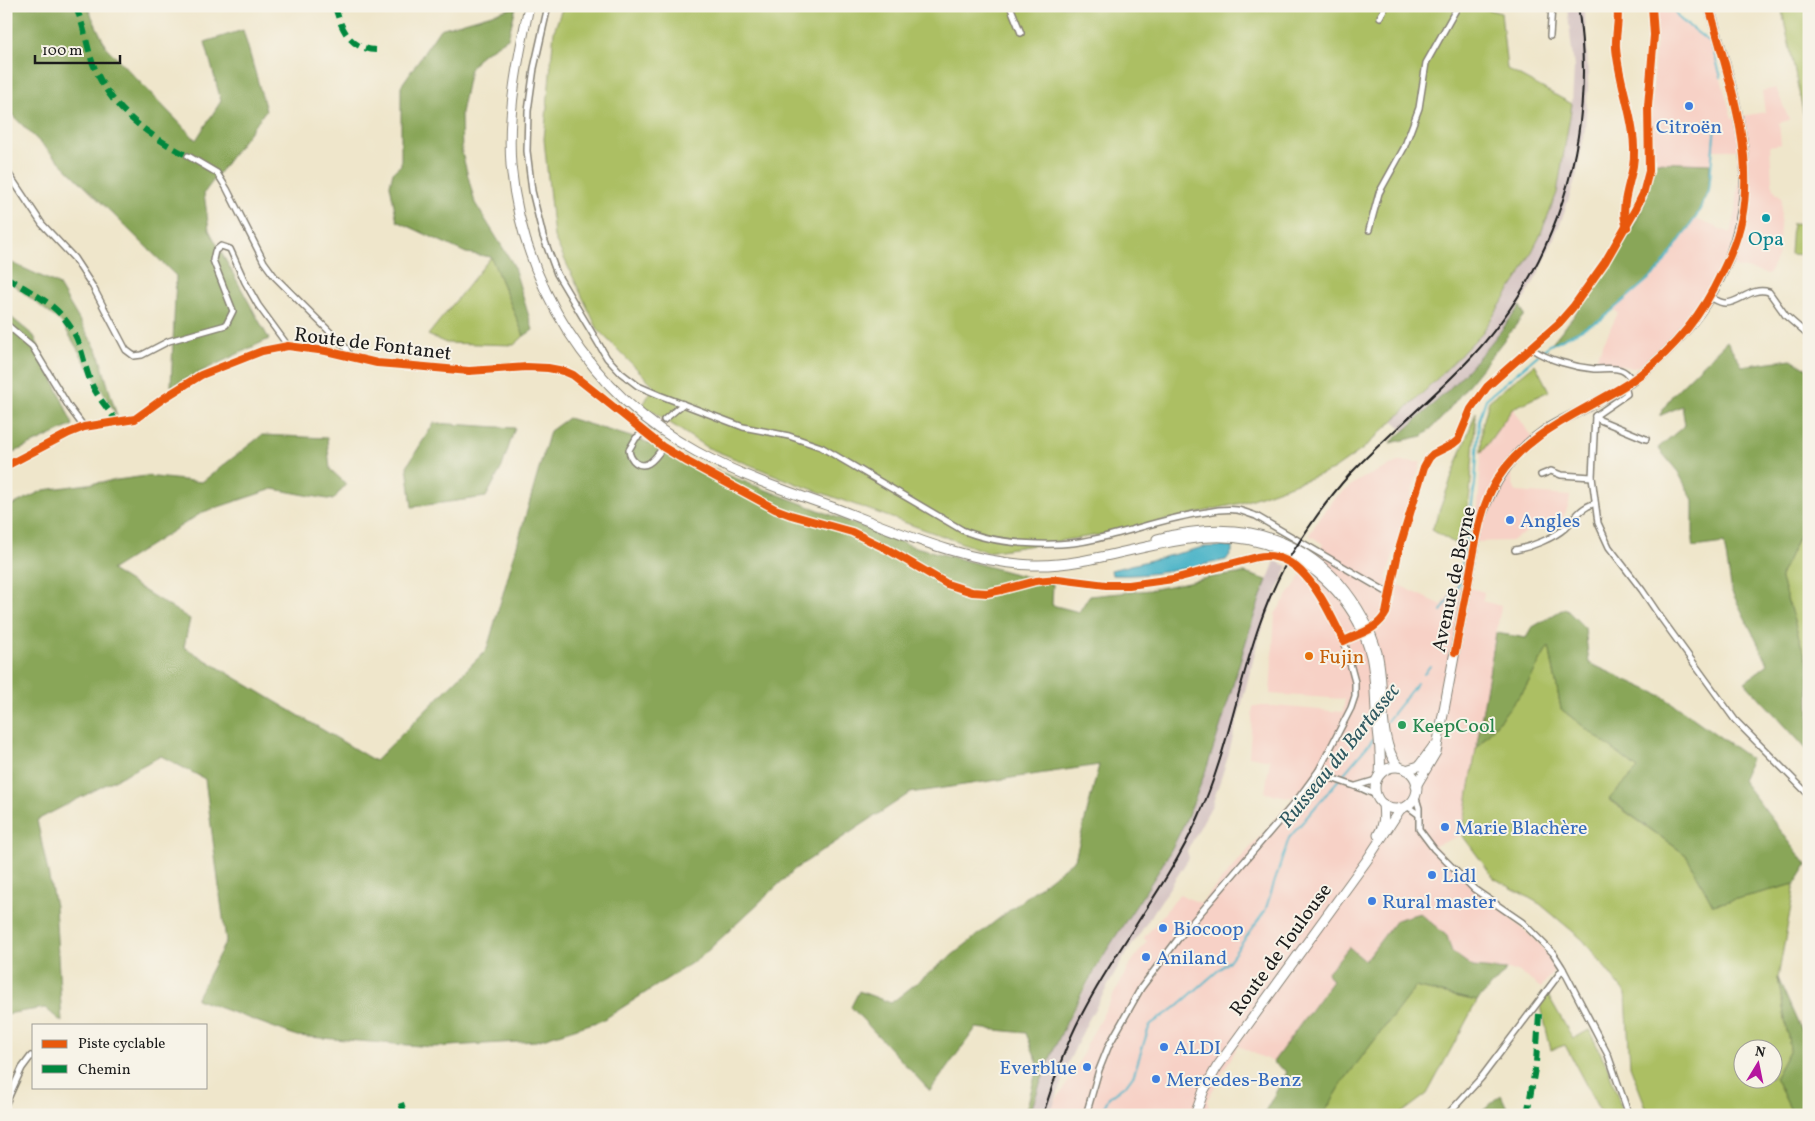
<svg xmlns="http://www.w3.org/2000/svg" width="1815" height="1121" font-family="Vollkorn,serif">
<rect width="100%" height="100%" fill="#f7f3e8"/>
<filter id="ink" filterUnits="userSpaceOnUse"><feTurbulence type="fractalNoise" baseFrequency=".02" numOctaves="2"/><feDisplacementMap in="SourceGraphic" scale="10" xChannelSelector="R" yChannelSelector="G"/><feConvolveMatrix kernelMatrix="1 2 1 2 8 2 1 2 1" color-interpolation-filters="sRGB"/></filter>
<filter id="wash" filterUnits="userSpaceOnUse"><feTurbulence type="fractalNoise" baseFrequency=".0096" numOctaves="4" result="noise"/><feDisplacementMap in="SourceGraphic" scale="20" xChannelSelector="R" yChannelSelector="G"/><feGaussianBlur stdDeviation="1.12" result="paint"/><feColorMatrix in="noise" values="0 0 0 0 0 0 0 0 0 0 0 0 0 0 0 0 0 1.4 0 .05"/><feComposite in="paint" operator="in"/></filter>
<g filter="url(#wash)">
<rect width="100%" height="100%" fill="#efe6cb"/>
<g fill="#f7d1c6">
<polygon points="1655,6 1670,6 1681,20 1711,43 1732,118 1765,112 1762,91 1776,88 1789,120 1779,123 1781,144 1770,146 1772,182 1775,191 1782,198 1778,255 1769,274 1722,264 1707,293 1684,322 1665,342 1639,366 1632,368 1617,365 1593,365 1618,313 1613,309 1658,271 1695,219 1731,233 1736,212 1739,176 1737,150 1712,150 1710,164 1653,162 1651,117 1657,23"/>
<polygon points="1513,408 1535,443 1523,455 1510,473 1515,490 1517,492 1570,496 1569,504 1560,525 1542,523 1511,541 1470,542 1478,506 1481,453"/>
<polygon points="1398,462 1421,462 1386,579 1442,605 1456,584 1484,592 1483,601 1501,606 1462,835 1434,846 1472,884 1541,945 1556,967 1541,988 1518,971 1473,967 1451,952 1447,936 1419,913 1396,920 1365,961 1349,947 1327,973 1332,981 1273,1062 1238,1046 1207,1100 1210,1115 1050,1115 1053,1104 1074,1074 1085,1048 1130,964 1147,941 1143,939 1179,895 1201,903 1294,798 1265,793 1270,760 1249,756 1253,706 1274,706 1343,712 1345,699 1270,694 1275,614 1323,544 1309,535 1324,511 1338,495 1359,480"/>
</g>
<g fill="#d2bfbf">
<polygon points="1567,6 1584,6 1587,45 1588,86 1585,128 1578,171 1563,216 1540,271 1522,303 1497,337 1459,380 1404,431 1393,420 1429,387 1482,333 1520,275 1539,238 1557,193 1572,104 1574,68"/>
<polygon points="1275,561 1288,566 1260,633 1227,760 1212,805 1187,851 1189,858 1123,959 1088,1021 1069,1061 1050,1115 1030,1115 1037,1092 1055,1046 1080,998 1106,952 1172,849 1195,801 1215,745 1252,619"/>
</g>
<g fill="#acbf63" stroke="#646e40" fill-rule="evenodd">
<polygon points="563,6 1474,6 1501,13 1507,69 1572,104 1557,193 1539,238 1520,275 1482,333 1429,387 1363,449 1333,470 1241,503 1106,534 987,552 797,484 706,447 643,405 654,386 598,330 554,237 544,139 554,31"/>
<polygon points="1781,6 1809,6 1809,140"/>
<polygon points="1792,223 1807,224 1804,255 1790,254"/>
<polygon points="491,257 524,336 514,345 446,343 428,335"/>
<polygon points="1535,364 1549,391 1513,408 1481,453 1482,427 1489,401"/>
<polygon points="1476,412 1470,493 1461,547 1432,530"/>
<polygon points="1809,515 1809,664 1802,647 1780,576"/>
<path d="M1549 645 1561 709 1638 769 1609 800 1686 855 1713 905 1795 884 1778 978 1790 1049 1775 1077 1793 1115H1649L1630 1066 1626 994 1583 940 1540 904 1494 878 1462 835 1476 749 1524 690ZM1742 1048H1772V1078H1742Z"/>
<polygon points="1415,987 1477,1001 1427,1094 1399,1115 1323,1115 1345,1079"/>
<polygon points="1547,993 1573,1039 1589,1030 1608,1068 1624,1115 1602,1115 1565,1045 1551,1050 1540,1002"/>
</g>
<g fill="#89a659" stroke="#52613a">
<polygon points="6,6 87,6 106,47 196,140 221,101 205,42 243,30 266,110 204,193 209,230 269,339 171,386 176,276 6,109"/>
<polygon points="516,7 508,38 480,56 470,69 461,113 462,153 475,203 513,264 533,330 524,336 491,257 466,253 397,221 390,185 393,172 401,165 401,86 440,29"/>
<polygon points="1653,162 1710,164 1709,191 1706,198 1696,217 1658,271 1602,319 1550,345 1573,317 1627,238 1640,213 1648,191"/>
<polygon points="6,257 10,262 58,284 98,352 117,416 62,323 6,279"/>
<path d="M1520 306 1524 315 1441 419 1423 436 1390 443C1440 401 1481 359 1520 306Z"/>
<polygon points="6,313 34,336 73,425 6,456"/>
<polygon points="1727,341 1742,366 1791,359 1809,369 1809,515 1780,576 1802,647 1809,664 1809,752 1745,682 1768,664 1732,592 1724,543 1693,547 1693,500 1678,472 1658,448 1685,425 1682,406 1659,416 1673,394"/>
<path d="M568 418 641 440 717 471 912 546 1053 584 1052 605 1079 612 1089 596 1150 590 1207 578 1245 573 1267 580C1233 669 1217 764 1172 848 1153 883 1128 916 1107 950 1075 1001 1047 1057 1030 1115H1025L1038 1064 1026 1033 976 1028 930 1091 851 1007 859 991 891 1003 1075 859 1099 765 910 793 795 869 701 957 603 1020 536 1041 432 1047 297 1036 196 999 226 941 205 779 161 756 37 820 55 906 62 1022 45 1008 6 1014V508L44 490 146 476 202 482 262 435 327 438 330 469 346 484 333 500 273 489 203 512 111 570 190 619 184 647 375 761 487 649 550 431Z"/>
<polygon points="434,423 515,428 502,467 486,497 412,507 407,466"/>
<polygon points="1565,608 1585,628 1589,663 1662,696 1751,759 1742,780 1807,865 1795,884 1713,905 1686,855 1609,799 1638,769 1561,709 1549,646 1524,690 1476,749 1496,633 1526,638 1531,628"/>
<polygon points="1420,913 1447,936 1452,952 1473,967 1507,970 1477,1001 1415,987 1345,1079 1323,1115 1263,1115 1287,1072 1273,1062 1332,981 1327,973 1349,947 1365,961 1396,920"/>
<polygon points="1778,978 1809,1048 1809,1115 1793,1115 1775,1077 1790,1049"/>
<polygon points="1501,1095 1508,1110 1506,1115 1478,1115"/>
</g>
<path fill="#49b3c7" stroke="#326872" d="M1232 546V552L1226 560C1187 568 1151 577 1112 575L1111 570 1204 547Z"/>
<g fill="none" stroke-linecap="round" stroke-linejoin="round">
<g stroke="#49b3c7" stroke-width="2">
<polyline points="1670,6 1681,20 1711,43 1721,77"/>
<polyline points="1541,352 1550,345 1602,319 1658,271 1696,217 1709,191 1715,124"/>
<polyline points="1441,611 1459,584 1475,484 1479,420 1486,399 1538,355"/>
<polyline points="1424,674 1430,666"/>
<polyline points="1387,721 1417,683"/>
<polyline points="1103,1109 1109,1097 1126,1085 1134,1074 1148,1030 1151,1024 1175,1008 1229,961 1265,911 1289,838 1375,737"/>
</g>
</g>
</g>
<g filter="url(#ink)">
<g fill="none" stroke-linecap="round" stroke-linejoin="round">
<polyline stroke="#c5bea8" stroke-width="5" stroke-dasharray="5 2.5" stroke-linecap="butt" points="641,435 664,420"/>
<g stroke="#868174" stroke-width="8">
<g id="street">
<path d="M548 6 534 68 528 111 527 151 532 191 543 236 557 274 607 358 621 373 638 386 659 395 743 427 789 436 821 447 962 530C996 545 1059 548 1095 539 1132 531 1168 517 1207 512 1217 510 1227 509 1237 510 1243 511 1250 514 1256 516L1385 591 1390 592"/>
<polyline points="1010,6 1021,33"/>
<path d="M1617 6C1620 21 1615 33 1616 48 1619 87 1639 127 1633 166 1630 184 1619 209 1627 227"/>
<polyline points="1380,17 1386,6"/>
<polyline points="1550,36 1552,6"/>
<polyline points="188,156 217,173 227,189 264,262 275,277 346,348 350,357"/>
<polyline points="6,170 42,224 74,258 93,287 126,350 134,356 142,355 169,341 226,325 233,311 213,260 215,251 221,246 230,249 245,282 258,305 288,346"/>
<polyline points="1369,230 1379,193 1404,148 1419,108 1426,63 1458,6"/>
<path d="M1710 297C1714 299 1720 303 1725 303 1739 304 1751 286 1769 292L1786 316 1809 336"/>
<polyline points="6,324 32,346 69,407 84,427"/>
<path d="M1532 349C1548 360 1574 367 1594 369 1603 369 1613 367 1621 370 1627 372 1629 376 1632 380"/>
<polyline points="1625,385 1627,394 1595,416 1592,477 1598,523 1609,547 1642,590 1661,618 1735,720 1809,795"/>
<polyline points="1595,416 1600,420 1646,439"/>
<polyline points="664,420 683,404"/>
<path d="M640 435 636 438 629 450C630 460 639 469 649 463 655 459 659 453 663 447"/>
<polyline points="6,466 69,433 84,427 135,419 164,398 201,375 262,351 288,346 326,351 377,363 414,366 469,371 527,367 548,368 564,371 573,375 601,397 663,447 688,462 775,509 791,515 852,532 887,549 947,584 972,592 987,593 1002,590 1036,581 1058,579 1106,585 1129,585 1173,579 1269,555 1288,561 1311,582 1320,596 1344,641 1355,682 1355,696 1351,708 1319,770 1297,800 1178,939 1141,988 1109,1045 1099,1070 1086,1115"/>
<polyline points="1541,475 1551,471 1561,475 1592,477"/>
<path d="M1515 550C1531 547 1554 538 1565 528 1578 516 1577 510 1595 503"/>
<polyline points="1373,628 1381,622 1386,613 1398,553 1424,467 1429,458 1433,454 1453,444 1458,440 1471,409 1487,387 1559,323 1573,307 1605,262 1635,210 1643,194 1649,171 1648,106 1654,35 1652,6"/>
<polyline points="1344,641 1359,634"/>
<polyline points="1319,770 1334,779 1363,789 1376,795"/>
<polyline points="1356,786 1376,780"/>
<polyline points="1415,795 1419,808 1419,829 1434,849 1474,889 1522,922 1553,953 1562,967 1608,1055 1629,1115"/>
<polyline points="1407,806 1418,814"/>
<polyline points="6,1103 22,1068 31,1056"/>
<polyline points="1447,1115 1481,1078 1563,969"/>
</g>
</g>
<g stroke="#868174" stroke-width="11">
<g id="primary">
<path d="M529 6C518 59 507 111 511 165 522 284 591 395 697 452 739 475 786 491 832 507 896 531 963 562 1032 565 1113 568 1200 513 1279 549 1323 569 1359 607 1371 656 1375 674 1375 693 1376 711 1378 733 1382 753 1380 774"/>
<path d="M1157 539C1225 521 1289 529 1339 583 1356 603 1370 627 1377 653 1386 687 1376 741 1399 767"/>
<circle cx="1396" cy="788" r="21"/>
<polyline points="1406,770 1419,766 1433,747"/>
<path d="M1416 786 1436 752 1479 524C1490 487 1512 452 1545 430 1562 419 1581 412 1598 401 1611 394 1625 387 1636 378 1715 318 1760 226 1740 127 1733 86 1720 46 1709 6"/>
<path d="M1378 835C1385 825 1384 816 1383 804"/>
<polyline points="1195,1115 1204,1090 1217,1067 1367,860 1401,808"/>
</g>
</g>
<use href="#street" stroke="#fff" stroke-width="5"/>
<use href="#primary" stroke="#fff" stroke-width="9"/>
<path stroke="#1c1c1c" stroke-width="2" d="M1043 1115C1054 1080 1065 1046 1082 1014 1117 946 1167 887 1198 818 1237 732 1243 636 1291 555 1309 526 1328 498 1351 473 1386 436 1426 404 1462 367 1556 272 1598 138 1578 6"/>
<g stroke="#00873e" stroke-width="6" stroke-dasharray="12 6" stroke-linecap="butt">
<path d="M75 6C84 24 86 43 92 61 108 107 147 135 188 156"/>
<path d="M335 6C341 29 350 49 376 50"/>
<path d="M6 277C25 289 49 300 63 317 84 341 81 361 93 387 99 399 110 411 117 422"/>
<polyline points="401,1103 405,1115"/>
<polyline points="1527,1115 1536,1063 1539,1014"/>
</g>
<g stroke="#f7f3e8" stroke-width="11">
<g id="cycleway">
<path d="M1617 6C1620 21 1615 33 1616 48 1619 87 1639 127 1633 166 1630 184 1619 209 1627 227"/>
<path d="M6 466 69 433 84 427 135 419 164 398 201 375 262 351 288 346 326 351 377 363 414 366 469 371 527 367 548 368 564 371 573 375 601 397 663 447 688 462 775 509 791 515 852 532 887 549 947 584 972 592 987 593 1002 590 1036 581 1058 579 1106 585H1129L1173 579 1257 557C1304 548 1326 608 1344 641 1360 633 1377 630 1386 613L1398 553 1424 467 1429 458 1433 454 1453 444 1458 440 1471 409 1487 387 1559 323 1573 307 1605 262 1635 210 1643 194 1649 171 1648 106 1654 35 1652 6"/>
<path d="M1455 652C1460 626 1465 599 1470 573 1476 541 1480 506 1498 478 1530 430 1581 413 1627 384 1663 360 1694 326 1714 288 1726 265 1737 243 1742 217 1755 150 1726 71 1709 6"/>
</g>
</g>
<use href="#cycleway" stroke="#e8590c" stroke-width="8"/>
</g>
</g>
<g fill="#3f7fe0" stroke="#f7f3e8" stroke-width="2">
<circle cx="1689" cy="106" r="5"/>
<circle cx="1510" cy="520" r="5"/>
<circle cx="1445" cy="827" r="5"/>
<circle cx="1432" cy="875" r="5"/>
<circle cx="1372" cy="901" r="5"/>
<circle cx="1163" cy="928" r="5"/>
<circle cx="1146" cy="957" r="5"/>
<circle cx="1164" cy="1047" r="5"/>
<circle cx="1087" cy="1067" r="5"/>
<circle cx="1156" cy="1079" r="5"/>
</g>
<circle fill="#0f9aa8" stroke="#f7f3e8" stroke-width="2" cx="1766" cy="218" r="5"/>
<circle fill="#e8710a" stroke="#f7f3e8" stroke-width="2" cx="1309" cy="656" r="5"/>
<circle fill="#2e9e5b" stroke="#f7f3e8" stroke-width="2" cx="1402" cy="725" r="5"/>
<g text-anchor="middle" stroke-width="4" stroke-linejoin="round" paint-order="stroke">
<g font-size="20" fill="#366cbe" stroke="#f7f3e8" text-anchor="start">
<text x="1689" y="133" text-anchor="middle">Citroën</text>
<text x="1520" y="527">Angles</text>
<text x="1455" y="834">Marie Blachère</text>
<text x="1442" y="882">Lidl</text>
<text x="1382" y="908">Rural master</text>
<text x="1173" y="935">Biocoop</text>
<text x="1156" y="964">Aniland</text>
<text x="1174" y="1054">ALDI</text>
<text x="1077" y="1074" text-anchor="end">Everblue</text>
<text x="1166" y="1086">Mercedes-Benz</text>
</g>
<g font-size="20" fill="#0d838f" stroke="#f7f3e8">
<text x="1766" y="245">Opa</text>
</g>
<g font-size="20" fill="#1c1c1c" stroke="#f7f3e8">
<text transform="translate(373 343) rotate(7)" y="7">Route de Fontanet</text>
<text transform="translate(1453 579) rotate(-78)" y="7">Avenue de Beyne</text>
<text transform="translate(1280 949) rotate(-54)" y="7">Route de Toulouse</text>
</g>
<g font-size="20" fill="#c56008" stroke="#f7f3e8" text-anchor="start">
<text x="1319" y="663">Fujin</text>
</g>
<g font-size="20" fill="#27864d" stroke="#f7f3e8" text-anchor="start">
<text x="1412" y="732">KeepCool</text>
</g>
<g font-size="21" font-style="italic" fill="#2e5860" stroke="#f7f3e8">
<text transform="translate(1339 755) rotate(-51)" y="7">Ruisseau du Bartassec</text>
</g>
</g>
<rect width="1815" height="1121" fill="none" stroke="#f7f3e8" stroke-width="25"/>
<rect x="32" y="1024" width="175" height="65" fill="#f7f3e8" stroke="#9f9d96"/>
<rect x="42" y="1040" width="25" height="8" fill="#e8590c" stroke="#9f9d96"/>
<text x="78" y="1048" font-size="15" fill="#1c1c1c">Piste cyclable</text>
<rect x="42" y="1065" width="25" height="8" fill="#00873e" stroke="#9f9d96"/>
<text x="78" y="1074" font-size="15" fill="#1c1c1c">Chemin</text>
<g transform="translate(1758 1064) rotate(10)"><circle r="24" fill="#f7f3e8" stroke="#9f9d96"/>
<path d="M0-4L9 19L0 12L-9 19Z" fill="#b5179e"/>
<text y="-8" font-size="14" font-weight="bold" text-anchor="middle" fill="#1c1c1c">N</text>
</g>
<path d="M35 55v8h85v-8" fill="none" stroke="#1c1c1c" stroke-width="2.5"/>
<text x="42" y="55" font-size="15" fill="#1c1c1c" stroke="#f7f3e8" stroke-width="4" paint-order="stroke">100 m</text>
</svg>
